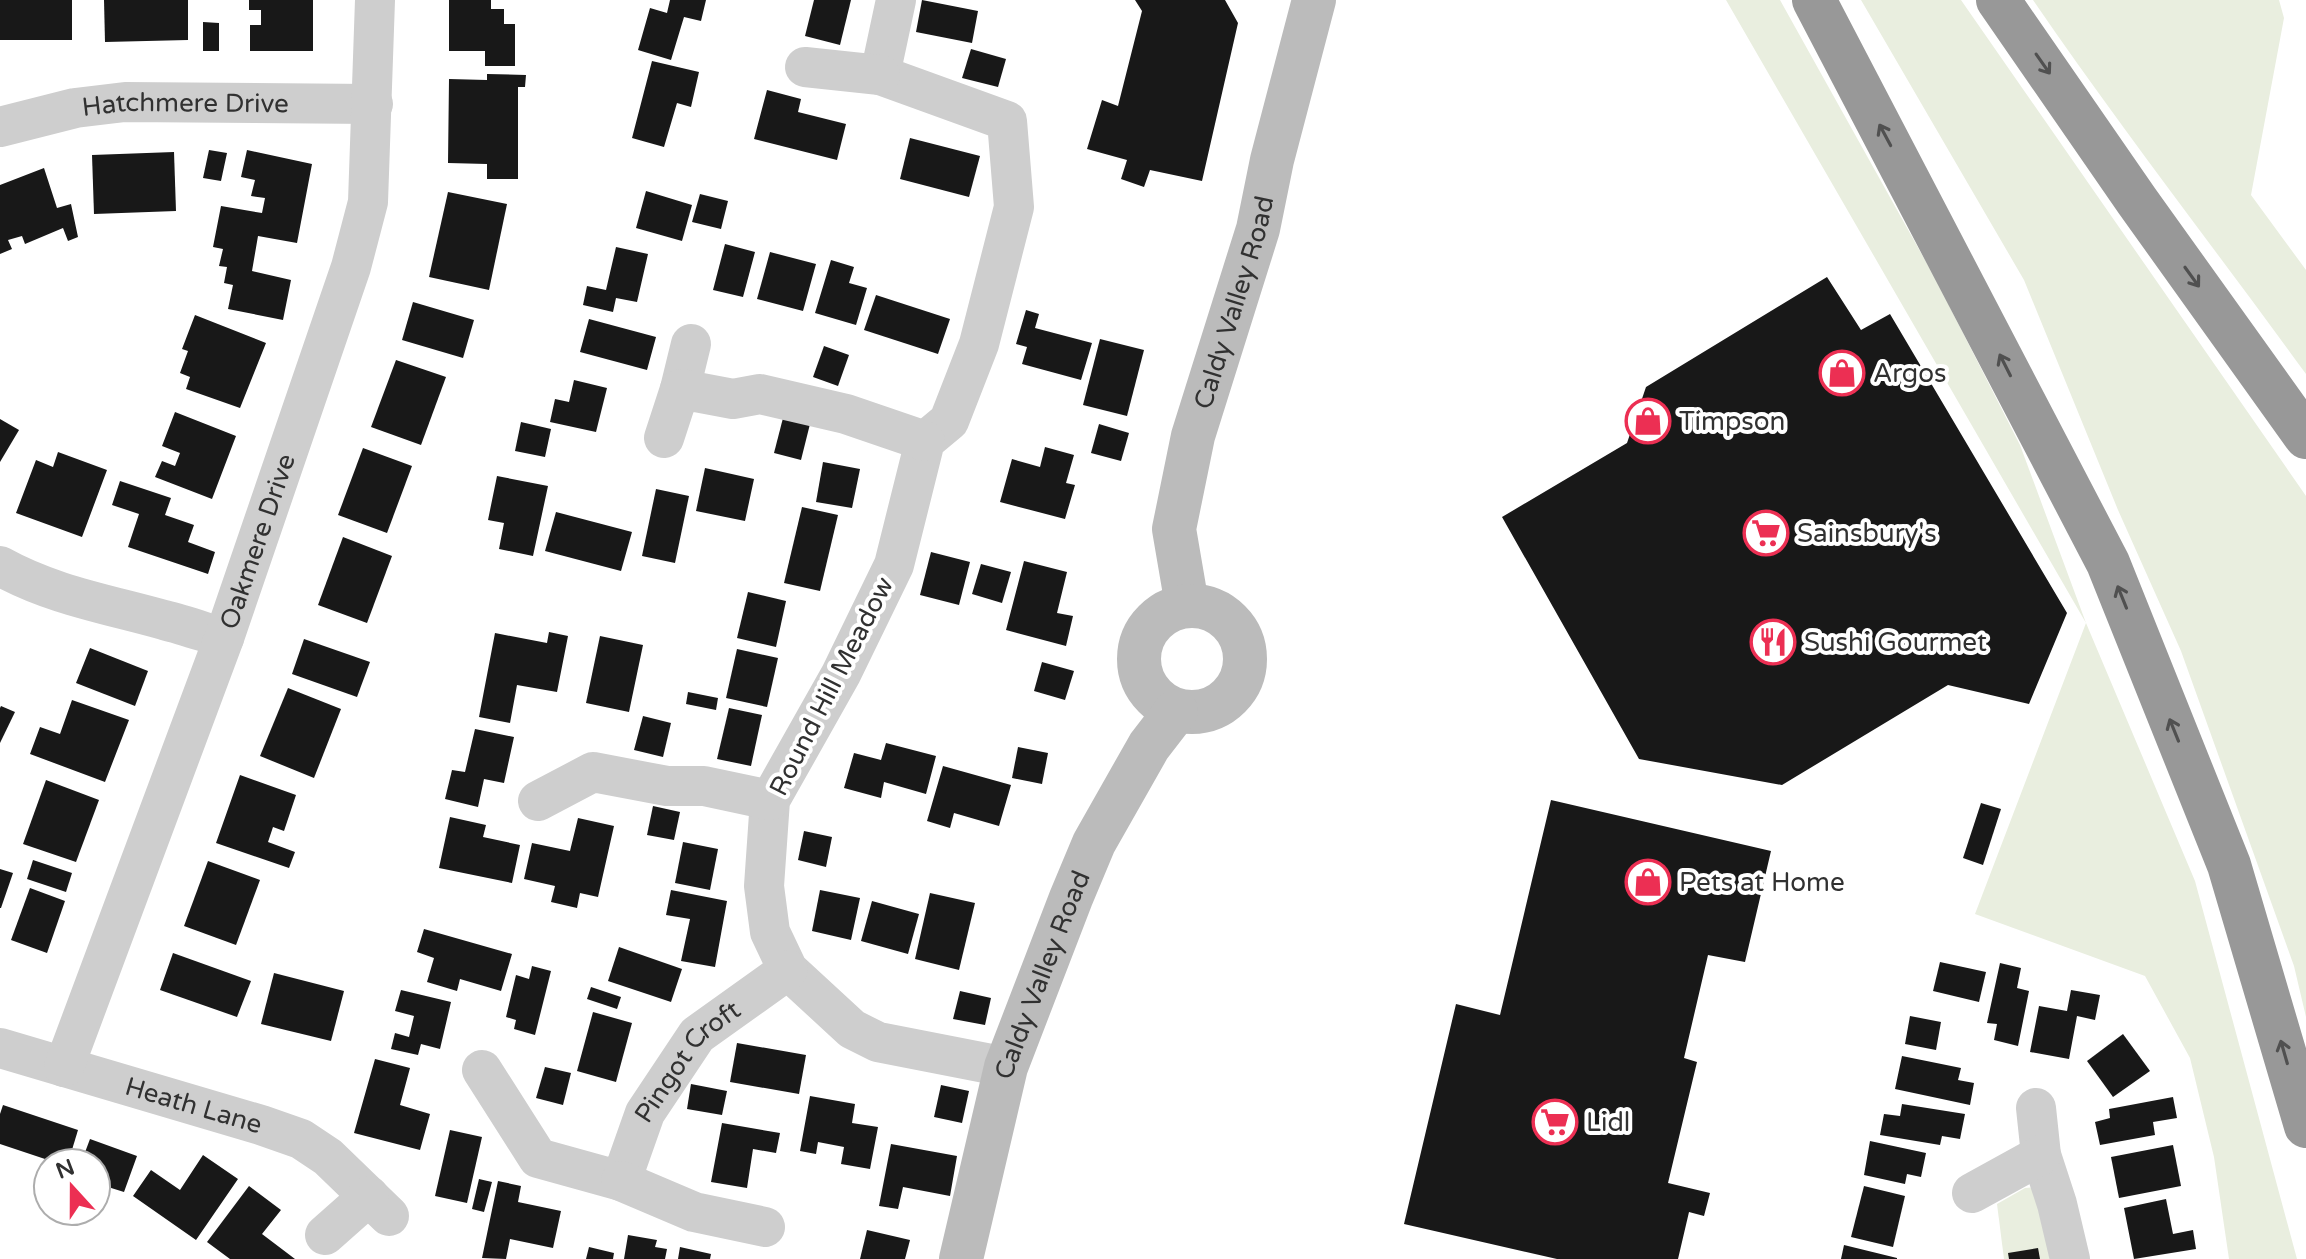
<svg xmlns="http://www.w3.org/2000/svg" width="2306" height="1259" font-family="'Varela Round',sans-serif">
<rect width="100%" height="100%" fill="#fff"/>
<g fill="#e9eedf">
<polygon points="1726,0 1780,0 1935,278 2020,445 2086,623 2195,881 2297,1259 2229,1259 2214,1157 2190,1058 2145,976 1975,914 2086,623"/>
<polygon points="1861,0 1961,0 2306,496 2306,1017 2294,966 2181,651 2118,510 2024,280"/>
<path d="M2033 0H2279L2284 18 2251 195 2306 270V374C2215 249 2120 127 2033 0Z"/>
<polygon points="2037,1187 2059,1259 2004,1259 1997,1204 2025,1188"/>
</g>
<g fill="#181818">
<rect x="0" y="0" width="72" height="40"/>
<polygon points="104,0 188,0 188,40 105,42"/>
<polygon points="249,0 313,0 313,51 250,51 250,25 261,25 261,10 249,10"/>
<polygon points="449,0 491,0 491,9 504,9 504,24 515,24 515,66 485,66 485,51 449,51"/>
<polygon points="670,0 706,0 701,21 684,17 671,60 638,50 650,8 667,13"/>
<polygon points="814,0 851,0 840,45 805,36"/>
<polygon points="922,0 978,11 972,43 916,32"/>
<polygon points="1135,0 1225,0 1238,23 1202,181 1150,170 1144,187 1121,179 1127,160 1087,149 1102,100 1118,106 1142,11"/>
<polygon points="203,22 219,23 219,51 203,51"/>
<polygon points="971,49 1006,59 998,87 962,78"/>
<polygon points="652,61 699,72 691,107 677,103 664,147 632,138"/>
<polygon points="487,74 526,75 525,87 518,87 518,179 487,179 487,164 448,163 449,79 487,80"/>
<polygon points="767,90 801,99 798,112 846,124 837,160 754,139"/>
<polygon points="910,138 980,156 969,197 900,179"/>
<polygon points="209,150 227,153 221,181 203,178"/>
<polygon points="247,150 312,164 297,243 258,236 252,271 291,280 283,320 228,309 233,285 224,283 227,267 219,266 223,249 213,247 221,206 262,213 265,198 251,196 255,180 241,177"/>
<polygon points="174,152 176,211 94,214 92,155"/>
<polygon points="44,168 57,208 71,204 78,237 68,241 63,228 25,244 22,236 8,240 12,249 0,254 0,185"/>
<polygon points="646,191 692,205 682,241 636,228"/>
<polygon points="448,192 507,204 489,290 429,277"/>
<polygon points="700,194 728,201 721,229 692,222"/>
<polygon points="725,244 755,252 743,297 713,290"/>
<polygon points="616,247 648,254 637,302 616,298 613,312 583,305 587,286 606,290"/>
<polygon points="770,252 816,264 803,311 757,299"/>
<polygon points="831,260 854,267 849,283 867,288 856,325 815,313"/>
<polygon points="1827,277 1861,330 1890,314 2067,613 2029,704 1948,685 1782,785 1639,759 1502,517 1627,443 1646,387"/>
<polygon points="876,295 950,319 938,354 864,330"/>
<polygon points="413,302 474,320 463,358 402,340"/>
<polygon points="1026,310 1039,314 1035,328 1092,343 1081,380 1022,364 1027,347 1016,344"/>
<polygon points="195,315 266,343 240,408 186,389 190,377 180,373 188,351 182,349"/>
<polygon points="589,319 656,337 647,370 580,352"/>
<polygon points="1100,339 1144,350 1127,416 1083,405"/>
<polygon points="824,346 849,355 838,386 813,377"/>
<polygon points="396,360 446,377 421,445 371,427"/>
<polygon points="574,380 607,388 596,432 550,422 555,399 569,402"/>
<polygon points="175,412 236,436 212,499 155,477 162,461 175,466 180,453 162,446"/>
<polygon points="783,418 810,424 801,460 774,453"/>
<polygon points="0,419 19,430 0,462"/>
<polygon points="521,422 551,429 545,457 515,451"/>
<polygon points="1099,424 1129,433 1121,461 1091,453"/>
<polygon points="1045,447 1074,455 1066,483 1075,485 1065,519 1000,502 1012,459 1040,467"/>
<polygon points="363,448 412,466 387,533 338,515"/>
<polygon points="58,452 107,470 82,537 16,513 36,460 53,467"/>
<polygon points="823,462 860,469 852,508 816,502"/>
<polygon points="705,468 754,479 745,521 696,511"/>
<polygon points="497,476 548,486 533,556 499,549 504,523 488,520"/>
<polygon points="120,481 171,498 165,515 194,525 188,542 215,552 208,574 128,547 139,514 112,505"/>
<polygon points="656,489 689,496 675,563 642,556"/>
<polygon points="802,507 838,515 820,591 784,583"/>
<polygon points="556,512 632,532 621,571 545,551"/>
<polygon points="343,537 392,556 367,623 318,605"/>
<polygon points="931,552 970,562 959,605 920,595"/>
<polygon points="1024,561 1067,572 1057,613 1073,616 1066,646 1006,630"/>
<polygon points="981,564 1011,572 1002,603 972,594"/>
<polygon points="748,592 786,601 776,647 737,638"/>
<polygon points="549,632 568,636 557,692 517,685 510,723 479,717 495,633 547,643"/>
<polygon points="600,636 643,645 629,712 586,703"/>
<polygon points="304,639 370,662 357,697 292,674"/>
<polygon points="90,648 148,671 135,706 76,683"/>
<polygon points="737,649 778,658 767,707 726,698"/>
<polygon points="1042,662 1074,671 1065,700 1034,691"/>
<polygon points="288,688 341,709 314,778 260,756"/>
<polygon points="688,692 718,698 716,710 686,704"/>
<polygon points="72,700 129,720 105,782 30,754 40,727 60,734"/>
<polygon points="1,706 15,712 0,743 0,708"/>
<polygon points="729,708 762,715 751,766 717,759"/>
<polygon points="643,716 671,723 663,757 634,750"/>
<polygon points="475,729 514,737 504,783 484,779 478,807 445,799 452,770 465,772"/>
<polygon points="886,743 936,756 926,794 884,782 881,798 844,788 854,753 881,760"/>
<polygon points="1018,747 1048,753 1042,784 1012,778"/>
<polygon points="943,766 1011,785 999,826 954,813 950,828 927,821"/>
<polygon points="240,775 296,795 284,831 273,827 268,842 295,852 289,868 216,843"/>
<polygon points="46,780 99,800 76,862 23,844"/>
<polygon points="1551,800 1771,851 1745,962 1708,955 1684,1058 1697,1062 1668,1183 1710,1193 1704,1216 1689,1212 1678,1259 1557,1259 1404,1224 1456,1004 1500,1015"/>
<polygon points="1981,803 2001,809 1983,865 1963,858"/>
<polygon points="653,806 680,812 674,840 647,835"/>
<polygon points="450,817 486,825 483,837 520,845 512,883 439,868"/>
<polygon points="578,818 614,826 598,897 580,893 577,908 551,902 555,886 524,879 532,843 570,851"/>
<polygon points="804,831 832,837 826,867 798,860"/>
<polygon points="683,842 718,849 710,890 675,883"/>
<polygon points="33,860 72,873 66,892 27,879"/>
<polygon points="208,861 260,880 236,945 184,926"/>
<polygon points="0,869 13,873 1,908 0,908"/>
<polygon points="30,888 65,901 47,953 11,940"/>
<polygon points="671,890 727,901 715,967 681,961 690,919 666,915"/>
<polygon points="820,890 860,898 851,940 812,931"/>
<polygon points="930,893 975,903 959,970 915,959"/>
<polygon points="872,901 919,914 908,954 861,941"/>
<polygon points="424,929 512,954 501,991 460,979 457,991 427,982 434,958 417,952"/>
<polygon points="619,947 682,969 671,1002 608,981"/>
<polygon points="173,953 251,981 237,1017 160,990"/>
<polygon points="1940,962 1986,972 1979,1002 1933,991"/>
<polygon points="2000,963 2021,968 2017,988 2029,991 2018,1046 1994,1040 1997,1024 1987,1023"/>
<polygon points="532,966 551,971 535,1035 514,1029 516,1020 506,1017 516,975 529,979"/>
<polygon points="274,973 344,991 331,1041 261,1024"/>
<polygon points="591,987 621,997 617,1009 587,999"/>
<polygon points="401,990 451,1002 440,1049 421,1044 418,1055 391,1049 395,1033 409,1037 414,1016 395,1011"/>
<polygon points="2071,990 2100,995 2095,1020 2077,1016 2069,1059 2030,1052 2039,1006 2067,1011"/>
<polygon points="960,991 991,998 985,1025 953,1019"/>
<polygon points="593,1012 632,1023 616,1082 577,1071"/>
<polygon points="1910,1016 1941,1022 1936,1050 1905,1044"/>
<polygon points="2123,1034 2150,1071 2113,1097 2087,1061"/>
<polygon points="737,1043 806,1055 799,1094 730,1082"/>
<polygon points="1902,1056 1961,1068 1958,1080 1974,1083 1970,1105 1895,1089"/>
<polygon points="375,1059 410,1068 400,1105 430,1114 420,1150 354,1133"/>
<polygon points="545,1067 571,1073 563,1105 536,1098"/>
<polygon points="691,1084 727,1091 722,1115 687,1109"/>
<polygon points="941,1085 969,1091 962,1123 934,1117"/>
<polygon points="810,1096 855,1104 852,1123 878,1127 870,1169 841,1164 844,1147 818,1142 816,1154 800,1151"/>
<polygon points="2173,1097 2177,1118 2153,1122 2155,1135 2100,1145 2095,1122 2110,1118 2109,1109"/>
<polygon points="1902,1104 1965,1114 1960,1139 1942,1136 1940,1145 1880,1135 1884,1114 1900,1116"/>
<polygon points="3,1105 78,1130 68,1163 57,1163 0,1144 0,1114"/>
<polygon points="722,1123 780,1133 776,1153 753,1149 747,1188 711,1182"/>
<polygon points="450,1130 482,1137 467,1203 435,1196"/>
<polygon points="90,1139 137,1156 124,1192 108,1187 103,1201 96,1198 96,1163 81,1163"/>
<polygon points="1870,1141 1926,1153 1921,1177 1907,1174 1905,1184 1864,1175"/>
<polygon points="891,1144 957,1156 950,1196 903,1187 898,1209 879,1206"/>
<polygon points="2173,1145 2181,1186 2119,1198 2111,1157"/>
<polygon points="203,1155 238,1179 196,1240 133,1196 151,1170 180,1190"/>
<polygon points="479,1179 492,1182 484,1212 472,1209"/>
<polygon points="498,1181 521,1186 518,1202 561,1211 553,1248 510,1239 506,1259 482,1258"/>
<polygon points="249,1186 281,1210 262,1234 295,1259 230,1259 207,1242"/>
<polygon points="1864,1186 1905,1196 1893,1247 1851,1237"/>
<polygon points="2166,1199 2173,1234 2193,1230 2196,1249 2134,1259 2124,1208"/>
<polygon points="867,1230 910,1240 905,1259 860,1259"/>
<polygon points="628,1235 657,1240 655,1247 667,1249 665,1259 624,1259"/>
<polygon points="1844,1245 1897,1258 1897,1259 1841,1259"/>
<polygon points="589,1247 614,1253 613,1259 586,1259"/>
<polygon points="680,1247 711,1254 710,1259 678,1259"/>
<polygon points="2038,1248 2040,1259 2009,1259 2008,1253"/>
</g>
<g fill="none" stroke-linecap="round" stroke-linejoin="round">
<g stroke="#cecece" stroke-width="40">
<polyline points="896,0 880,75 1007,121 1014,207 979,344 949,421 925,441 894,565 841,674 770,800 764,886 770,932 788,970 852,1029 878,1042 1006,1067"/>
<polyline points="805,67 880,75"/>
<path id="s1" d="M0 127 75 108 125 102 373 104"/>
<polyline points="680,389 691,344"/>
<polyline points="664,438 680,389 733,399 760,394 846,414 925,441"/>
<path d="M0 566C52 595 107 604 164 620 184 625 204 632 224 638"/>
<polyline points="538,801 593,772 667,786 704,786 770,800"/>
<path id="s2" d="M0 1048 261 1125 301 1139 328 1157 389 1216"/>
<path id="s3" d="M64 1067 224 638 351 267 368 202 375 0"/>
<path id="s4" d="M482 1070 538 1158 621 1181 645 1113 697 1035 788 970"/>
<polyline points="2036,1108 2041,1155 2057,1204 2070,1259"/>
<polyline points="621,1181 694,1212 765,1227"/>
<polyline points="1972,1193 2041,1155"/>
<polyline points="325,1235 369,1196"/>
</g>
<g stroke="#bbb" stroke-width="44">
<path id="s5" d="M1187 605 1174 529 1193 436 1258 229 1272 160 1314 0"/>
<circle cx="1192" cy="659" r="53"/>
<path id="s6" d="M961 1259 1006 1067 1071 898 1094 843 1149 746 1176 711"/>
</g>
<g stroke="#989898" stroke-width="44">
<polyline points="1814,0 2108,563 2229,865 2306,1126"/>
<polyline points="1998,0 2137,201 2306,437"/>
</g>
</g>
<defs><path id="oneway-shaft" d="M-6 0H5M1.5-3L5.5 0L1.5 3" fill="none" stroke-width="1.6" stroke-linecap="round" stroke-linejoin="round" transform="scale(2)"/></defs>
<g stroke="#505050">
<use href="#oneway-shaft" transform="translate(2043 64) rotate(55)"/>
<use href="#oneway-shaft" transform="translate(1885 135) rotate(-118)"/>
<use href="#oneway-shaft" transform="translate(2192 277) rotate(54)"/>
<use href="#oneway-shaft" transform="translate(2005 365) rotate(-117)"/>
<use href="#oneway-shaft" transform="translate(2122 597) rotate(-112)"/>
<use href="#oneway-shaft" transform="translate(2174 730) rotate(-112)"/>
<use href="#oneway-shaft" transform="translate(2284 1052) rotate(-106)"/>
</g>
<defs>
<g id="shop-ring" transform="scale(2.3)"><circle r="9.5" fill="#fff" stroke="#ec2f53" stroke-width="1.5"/><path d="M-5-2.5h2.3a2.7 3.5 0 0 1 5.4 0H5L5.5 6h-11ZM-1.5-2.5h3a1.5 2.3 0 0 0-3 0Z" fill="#ec2f53"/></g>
<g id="supermarket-ring" transform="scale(2.3)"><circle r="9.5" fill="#fff" stroke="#ec2f53" stroke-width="1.5"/><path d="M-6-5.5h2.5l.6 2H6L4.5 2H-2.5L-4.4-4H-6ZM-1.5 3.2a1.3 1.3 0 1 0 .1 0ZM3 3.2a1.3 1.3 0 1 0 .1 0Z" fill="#ec2f53"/></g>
<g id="restaurant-ring" transform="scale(2.3)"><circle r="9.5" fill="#fff" stroke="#ec2f53" stroke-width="1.5"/><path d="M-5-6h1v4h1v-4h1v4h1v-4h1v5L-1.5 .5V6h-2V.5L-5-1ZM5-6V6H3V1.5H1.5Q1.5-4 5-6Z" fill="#ec2f53"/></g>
</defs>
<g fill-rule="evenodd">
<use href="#shop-ring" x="1842" y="373"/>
<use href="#shop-ring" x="1648" y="421"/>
<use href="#supermarket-ring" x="1766" y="533"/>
<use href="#restaurant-ring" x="1773" y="642"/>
<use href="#shop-ring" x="1648" y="882"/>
<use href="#supermarket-ring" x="1555" y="1122"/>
</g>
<g text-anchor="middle" stroke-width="8" stroke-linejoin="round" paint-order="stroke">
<g font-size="26" fill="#313131" stroke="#fff">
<text dy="9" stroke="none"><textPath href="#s1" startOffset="188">Hatchmere Drive</textPath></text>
<text dy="9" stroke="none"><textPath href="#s5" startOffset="312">Caldy Valley Road</textPath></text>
<text dy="9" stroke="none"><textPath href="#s3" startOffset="560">Oakmere Drive</textPath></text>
<text transform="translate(831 686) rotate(-63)" y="9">Round Hill Meadow</text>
<text dy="9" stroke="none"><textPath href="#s6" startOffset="296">Caldy Valley Road</textPath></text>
<text dy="9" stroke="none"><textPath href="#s4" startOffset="330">Pingot Croft</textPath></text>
<text dy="9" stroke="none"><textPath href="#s2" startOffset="202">Heath Lane</textPath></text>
</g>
<g font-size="26" fill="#313131" stroke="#fff" text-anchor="start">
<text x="1873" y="382">Argos</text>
<text x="1679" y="430">Timpson</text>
<text x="1797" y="542">Sainsbury's</text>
<text x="1804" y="651">Sushi Gourmet</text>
<text x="1679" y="891">Pets at Home</text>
<text x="1586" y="1131">Lidl</text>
</g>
</g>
<g transform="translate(72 1187) rotate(339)"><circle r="38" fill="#ffffff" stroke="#adadad" stroke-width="2"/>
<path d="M0-6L14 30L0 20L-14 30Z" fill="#ec2f53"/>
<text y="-12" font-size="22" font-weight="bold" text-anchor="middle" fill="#313131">N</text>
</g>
</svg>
